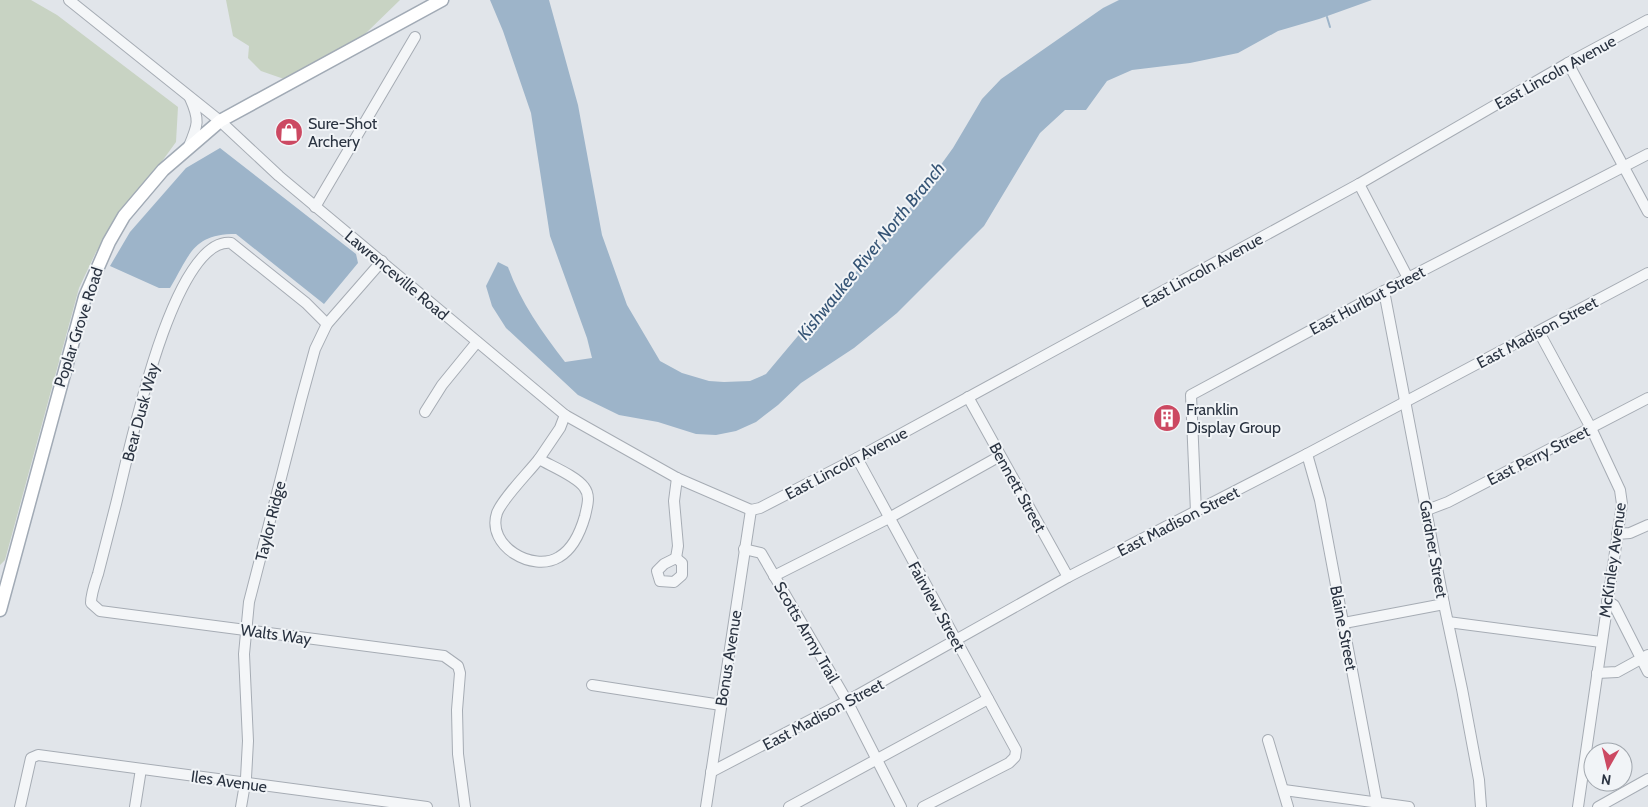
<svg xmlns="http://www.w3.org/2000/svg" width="1648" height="807" font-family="Cabin,sans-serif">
<rect width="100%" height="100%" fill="#e1e5ea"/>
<g fill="#c8d3c3">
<polygon points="0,0 31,0 57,15 178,107 176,142 96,252 79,288 5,560 0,565"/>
<polygon points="226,0 400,0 364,35 284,79 261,71 248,58 249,46 233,36"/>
</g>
<g fill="#9db4c9">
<path d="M490 0H549L578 105 602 235 627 305 660 361 682 373 709 381 724 382 750 381 766 374 818 312 888 238 953 148 982 99 1001 79 1103 8 1119 0H1372L1319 19 1278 31 1238 53 1190 63 1132 70 1107 81 1086 110H1065L1040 133 984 226 897 313 854 348 801 383 778 405 756 422 736 431 716 435 696 434 658 422 619 415 578 395 506 328 492 306 486 286 498 262 508 267C521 303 542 332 565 362L592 358 587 338 550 236 531 113 503 31Z"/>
<path d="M220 148 356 254 358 263 324 304 236 234C192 234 190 255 170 288H159L110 266 130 232 186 168Z"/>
</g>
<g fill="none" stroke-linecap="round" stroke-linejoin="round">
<polyline stroke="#9db4c9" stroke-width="2" points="1327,17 1330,27"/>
<g stroke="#a6acb4" stroke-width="12">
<g id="minor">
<polyline points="69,0 220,121 279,176 565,415 677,478 751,510"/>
<polyline points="1568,63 1648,212"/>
<path d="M189 146C198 125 200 120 190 98"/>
<polyline points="1359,184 1408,278"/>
<polyline points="315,207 415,37"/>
<polyline points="1384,291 1444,604 1462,689 1479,780 1481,807"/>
<path d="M327 324 306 303 231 243C172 236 128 457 116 504 110 527 104 550 98 574 95 583 91 594 91 603L100 611 444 656 458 666 460 673 457 710 458 754 465 807"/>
<polyline points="1539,332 1591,428 1620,490 1622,504 1578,807"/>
<polyline points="968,397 1068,577"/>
<polyline points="425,412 442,385 477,342"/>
<polyline points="1307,454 1320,500 1377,803"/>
<polyline points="857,458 1016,750 1015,757 1009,763 923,807"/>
<path d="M539 459C551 466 576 476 584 487 591 496 587 506 585 516 581 530 573 549 559 557 533 573 486 546 497 513 502 499 529 472 539 459Z"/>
<polyline points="539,459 560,428 565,415"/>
<polyline points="751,510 760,508 857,458 1359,184 1568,63 1648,20"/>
<polyline points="1427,510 1448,502 1648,398"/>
<polyline points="1196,512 1191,395 1408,278 1648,154"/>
<polyline points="1617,534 1630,533 1648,525"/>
<polyline points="744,549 761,553 847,701 901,807"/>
<polyline points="676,558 678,546 674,501 677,478"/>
<polygon points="676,558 682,563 682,575 674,582 660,581 657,571 664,564"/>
<polyline points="774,576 889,518 1000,456"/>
<polyline points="1607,601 1614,605 1648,672"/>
<polyline points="1448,622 1601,642"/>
<polyline points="1344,623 1444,604"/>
<polyline points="1597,673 1617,672 1648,655"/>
<polyline points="592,685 721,705"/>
<polyline points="1268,740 1288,807"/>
<polyline points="711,772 847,701 1068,577 1307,454 1648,273"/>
<polyline points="1284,790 1409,807"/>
<polyline points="20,807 31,758 38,755 427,807"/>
<polyline points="135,807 141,769"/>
<polyline points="241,807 246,778 248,741 244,654 249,602 301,400 315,349 327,324 382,261"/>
<polyline points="706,807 751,510"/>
<polyline points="789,807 988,699"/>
<polyline points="1598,807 1648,779"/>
</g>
</g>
<g stroke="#a1aab5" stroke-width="15">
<polyline id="major" points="0,610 85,297 109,242 124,216 163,170 220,121 442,0"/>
</g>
<use href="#minor" stroke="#f4f6f8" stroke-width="10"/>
<use href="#major" stroke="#fff" stroke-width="12"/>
</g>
<defs>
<g id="shop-disc" transform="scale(1.4375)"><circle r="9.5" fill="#cc4962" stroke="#f1f4f7"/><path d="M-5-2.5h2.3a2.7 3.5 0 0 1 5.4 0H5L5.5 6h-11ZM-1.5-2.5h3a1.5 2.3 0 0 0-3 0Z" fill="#fff"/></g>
<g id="building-disc" transform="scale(1.4375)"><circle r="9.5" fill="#cc4962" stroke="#f1f4f7"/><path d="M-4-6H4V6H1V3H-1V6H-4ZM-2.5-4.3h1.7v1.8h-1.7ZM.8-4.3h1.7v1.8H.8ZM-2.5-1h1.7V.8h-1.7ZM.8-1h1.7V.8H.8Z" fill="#fff"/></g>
</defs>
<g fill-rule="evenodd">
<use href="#shop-disc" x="289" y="132"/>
<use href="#building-disc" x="1167" y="418"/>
</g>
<g text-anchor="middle" stroke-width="4" stroke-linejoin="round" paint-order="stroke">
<g font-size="16" fill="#2a3341" stroke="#f1f4f7">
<text transform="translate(1555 72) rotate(-29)" y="6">East Lincoln Avenue</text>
<text transform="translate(1202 270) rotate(-29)" y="6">East Lincoln Avenue</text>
<text transform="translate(397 275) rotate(40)" y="6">Lawrenceville Road</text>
<text transform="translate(1367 300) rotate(-28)" y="6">East Hurlbut Street</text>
<text transform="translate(78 327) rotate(-72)" y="6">Poplar Grove Road</text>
<text transform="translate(1537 332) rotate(-28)" y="6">East Madison Street</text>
<text transform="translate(140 412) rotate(-75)" y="6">Bear Dusk Way</text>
<text transform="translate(1538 455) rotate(-27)" y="6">East Perry Street</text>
<text transform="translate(846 463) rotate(-28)" y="6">East Lincoln Avenue</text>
<text transform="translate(1018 487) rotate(61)" y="6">Bennett Street</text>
<text transform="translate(270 521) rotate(-76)" y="6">Taylor Ridge</text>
<text transform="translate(1178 521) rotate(-27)" y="6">East Madison Street</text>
<text transform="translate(1434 549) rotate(80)" y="6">Gardner Street</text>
<text transform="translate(1612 560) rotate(-82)" y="6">McKinley Avenue</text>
<text transform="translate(937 606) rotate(61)" y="6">Fairview Street</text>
<text transform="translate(1344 628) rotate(79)" y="6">Blaine Street</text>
<text transform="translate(807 632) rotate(60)" y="6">Scotts Army Trail</text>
<text transform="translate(276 634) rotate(8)" y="6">Walts Way</text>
<text transform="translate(728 658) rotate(-81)" y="6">Bonus Avenue</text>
<text transform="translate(823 714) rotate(-28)" y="6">East Madison Street</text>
<text transform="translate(229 781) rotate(8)" y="6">Iles Avenue</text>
</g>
<g font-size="16" fill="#2a3341" stroke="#f1f4f7" text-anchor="start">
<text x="308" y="129">Sure-Shot<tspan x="308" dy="18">Archery</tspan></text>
<text x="1186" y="415">Franklin<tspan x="1186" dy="18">Display Group</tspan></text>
</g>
<g font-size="18" font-style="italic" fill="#355475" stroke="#f1f4f7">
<text transform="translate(871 251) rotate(-51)" y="6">Kishwaukee River North Branch</text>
</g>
</g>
<g transform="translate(1608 767) rotate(188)"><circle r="24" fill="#f1f4f7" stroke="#a1a7ae"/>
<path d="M0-4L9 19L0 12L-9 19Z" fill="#cc4962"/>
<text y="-8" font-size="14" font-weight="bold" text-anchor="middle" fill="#2a3341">N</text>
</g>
</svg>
